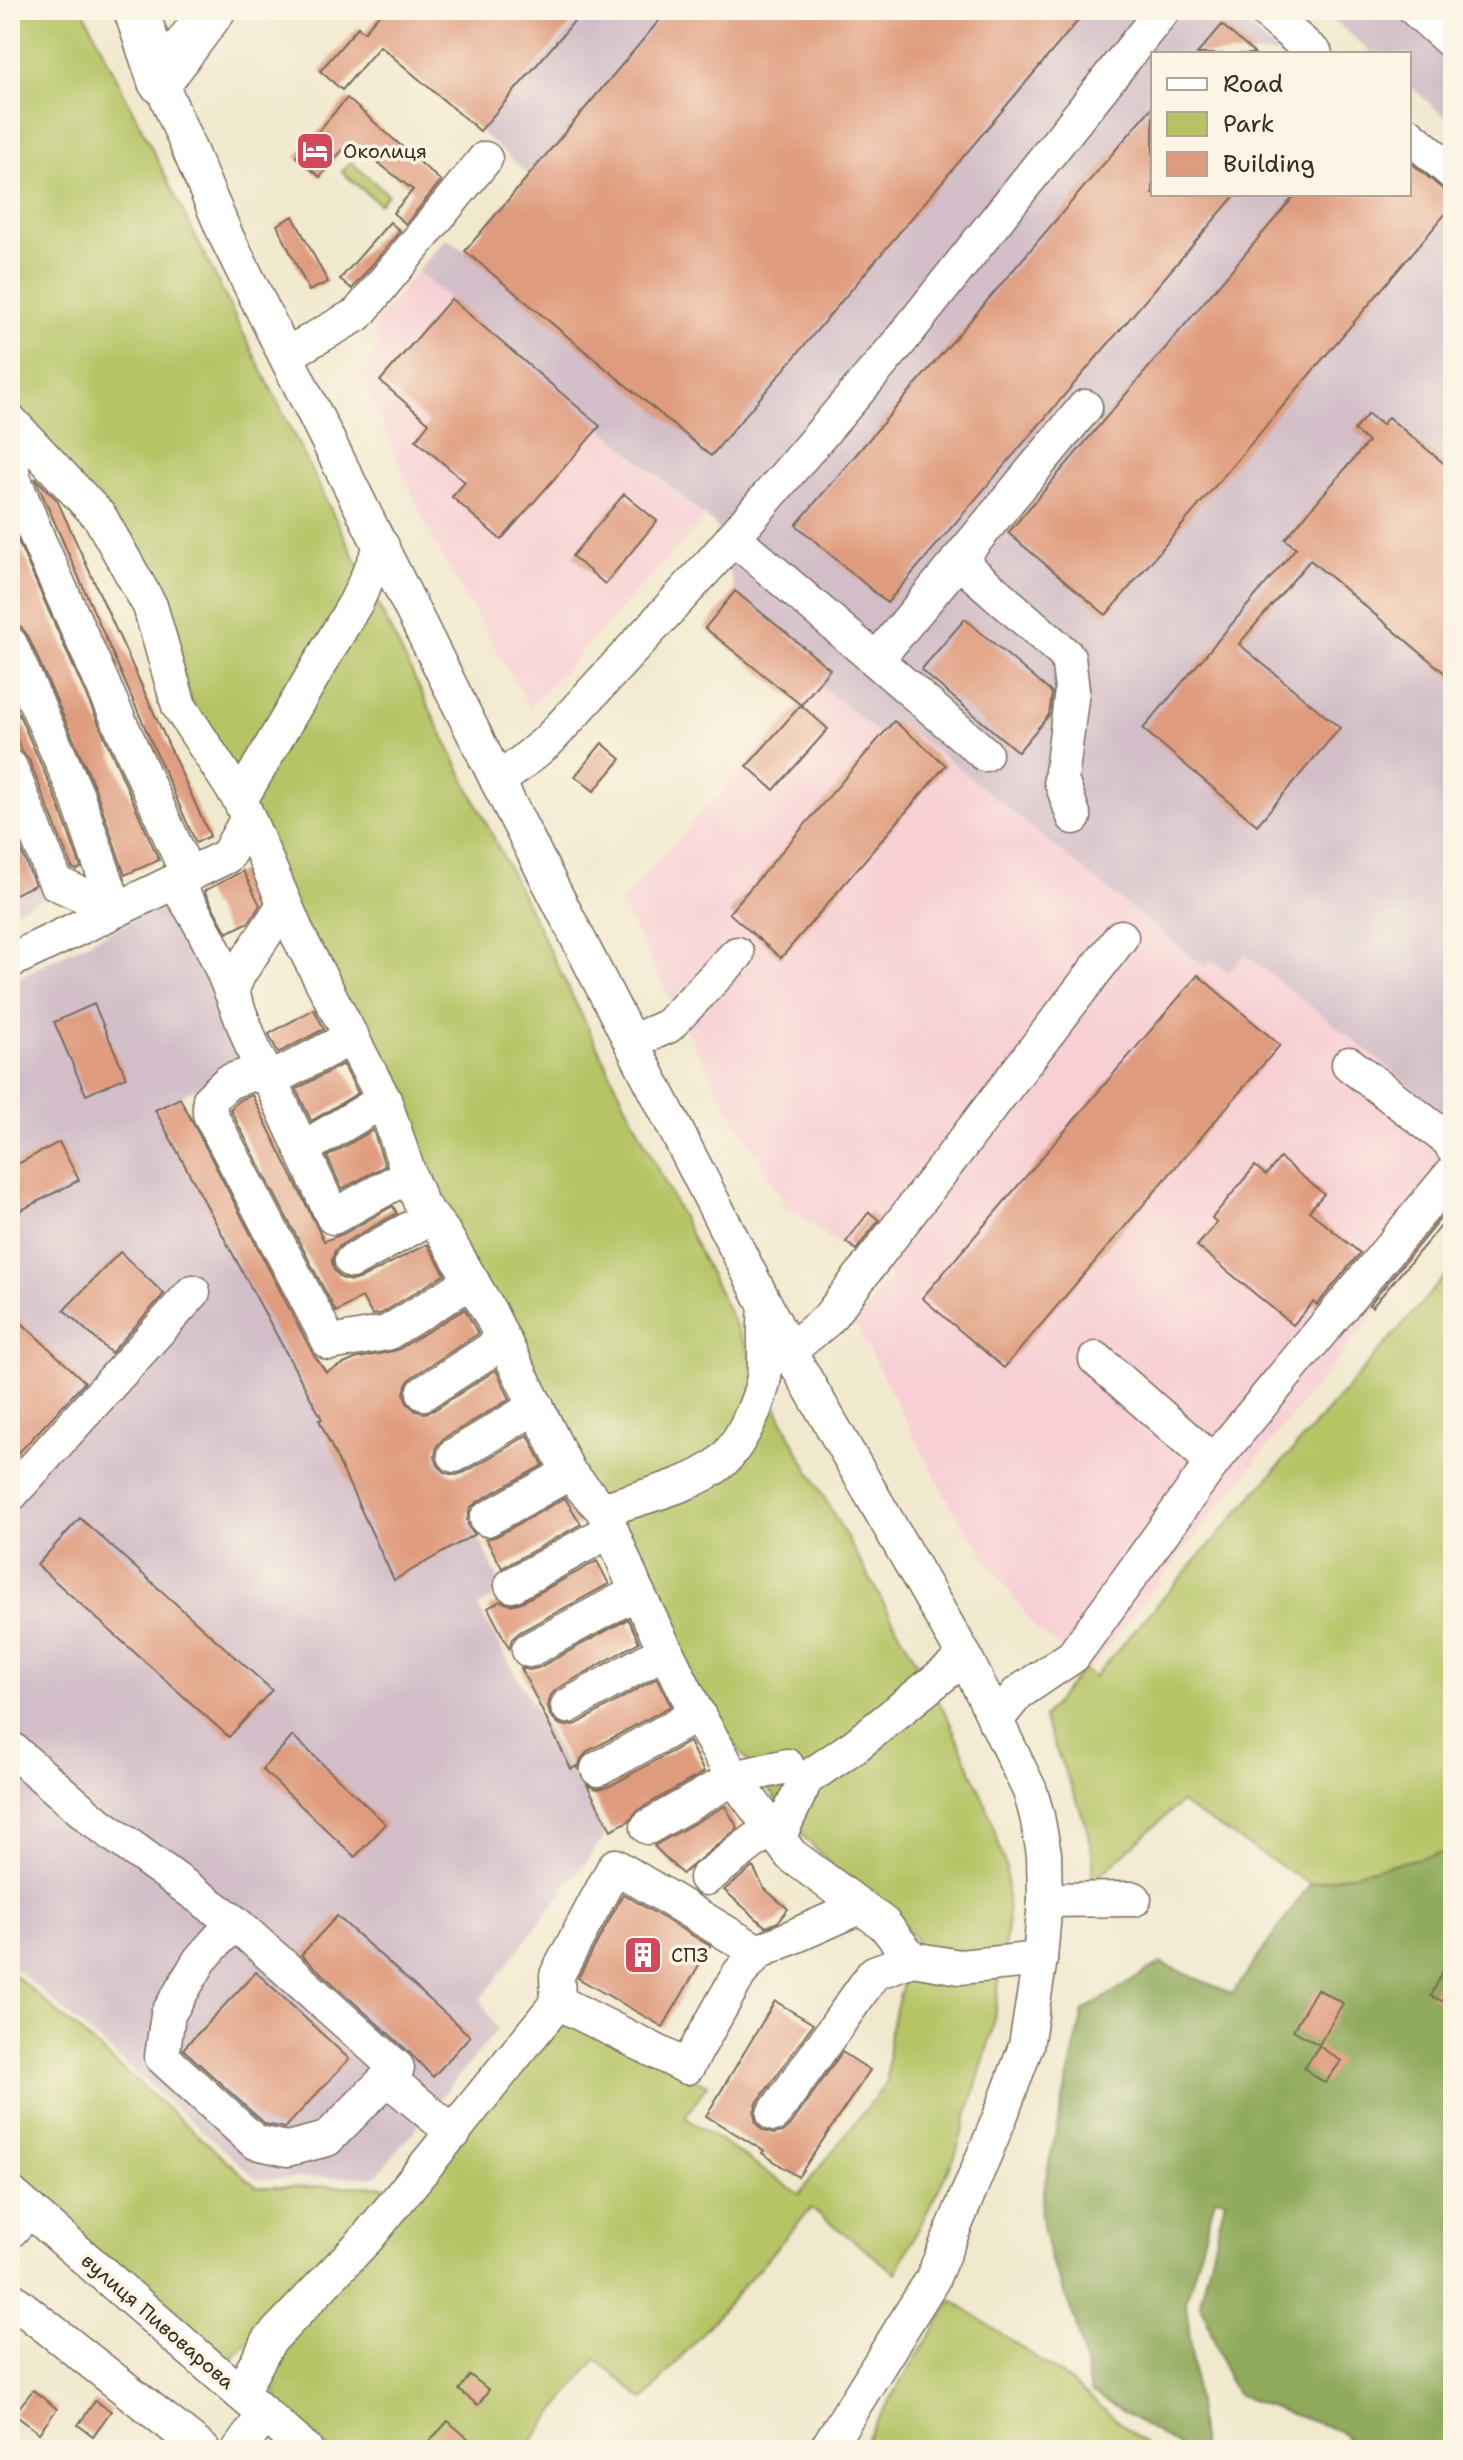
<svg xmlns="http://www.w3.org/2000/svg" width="1463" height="2460" font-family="'Shantell Sans',sans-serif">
<rect width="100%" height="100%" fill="#fcf5e5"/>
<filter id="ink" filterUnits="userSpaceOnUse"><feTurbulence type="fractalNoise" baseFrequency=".0125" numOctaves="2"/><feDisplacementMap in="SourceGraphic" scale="16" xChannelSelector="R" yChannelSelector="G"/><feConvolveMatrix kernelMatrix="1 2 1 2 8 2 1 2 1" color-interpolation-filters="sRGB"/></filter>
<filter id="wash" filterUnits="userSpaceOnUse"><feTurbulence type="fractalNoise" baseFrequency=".006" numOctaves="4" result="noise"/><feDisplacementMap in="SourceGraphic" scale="32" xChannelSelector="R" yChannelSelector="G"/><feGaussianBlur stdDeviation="1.8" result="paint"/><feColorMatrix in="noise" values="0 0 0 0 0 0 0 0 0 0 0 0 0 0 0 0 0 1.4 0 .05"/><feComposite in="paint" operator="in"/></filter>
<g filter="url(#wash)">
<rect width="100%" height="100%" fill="#f1e9ce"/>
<g fill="#f7cfd4">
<polygon points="417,271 704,518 530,708 432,539 360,373 379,346 373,327"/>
<polygon points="818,684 881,735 894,721 952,763 1202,967 1212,961 1244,953 1453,1119 1453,1216 1089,1669 1035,1628 952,1508 855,1324 892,1278 836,1243 784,1204 694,1046 620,903"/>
</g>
<g fill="#d2bdc8">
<polygon points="587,10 1227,10 1279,54 1153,54 1153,194 1409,194 1453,201 1453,1119 1245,954 1229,972 1212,961 1203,967 952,763 894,721 881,735 818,684 830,668 735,591 717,527 417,271 446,238 465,250 529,175 480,131"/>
<polygon points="1322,10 1453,10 1453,124 1409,85 1409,54 1373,54"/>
<polygon points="10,819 47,896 10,913"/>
<polygon points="175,904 247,1059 156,1110 315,1404 397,1365 504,1591 478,1607 606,1835 481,1999 497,2030 376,2176 257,2179 10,1964 10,981 159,907"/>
</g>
<g fill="#b6c466" stroke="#787742" stroke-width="2">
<polygon points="10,10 83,10 796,1447 949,1720 987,1807 1006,1867 1008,1921 992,2032 955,2157 896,2273 811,2208 644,2400 596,2359 525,2450 330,2450 278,2405 273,2379 276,2357 550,2026 576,2020 707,2085 685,2117 799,2194 887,2082 890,2029 916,1940 881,1900 831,1865 805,1838 685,1678 433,1208 202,734 157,598 16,406 10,381"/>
<polygon points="351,162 388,194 379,204 342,172"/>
<polygon points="1453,1267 1453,1850 1310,1884 1180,1803 1092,1883 1092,1852 1085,1821 1043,1718 1083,1669 1094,1677"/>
<polygon points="10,1971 257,2187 390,2186 227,2364 10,2178"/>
<polygon points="952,2300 1066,2378 1153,2450 859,2450"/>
</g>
<polygon fill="#90aa5b" stroke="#666a3c" stroke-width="2" points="1453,1850 1453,2450 1359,2450 1340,2431 1239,2396 1229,2381 1200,2302 1225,2200 1215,2198 1186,2302 1202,2450 1185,2450 1091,2392 1075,2320 1050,2258 1040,2213 1047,2172 1083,2011 1161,1963 1232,1994 1310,1884"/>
<g id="blocks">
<g fill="#df9b7e">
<polygon points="383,10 584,10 480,131 380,46 342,90 320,71 358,27 364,32"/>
<polygon points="668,10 1087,10 711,456 465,251"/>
<polygon points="1222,25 1255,54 1197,54"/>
<polygon points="347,98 441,181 406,224 393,213 413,190 350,141 320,177 296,157"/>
<polygon points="1153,106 1153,194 1236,194 887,603 796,525"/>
<polygon points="1409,161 1453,198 1453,205 1106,615 1008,533 1296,194 1409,194"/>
<polygon points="293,216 328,282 309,291 277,225"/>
<polygon points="390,222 400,231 352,289 340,279"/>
<polygon points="451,299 600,426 501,540 452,497 465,482 416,440 429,423 380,381"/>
<polygon points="1368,414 1382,425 1388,417 1453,471 1453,680 1310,560 1239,644 1340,728 1257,825 1143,729 1296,548 1285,539 1368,442 1354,430"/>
<polygon points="35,478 57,500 210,836 196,843"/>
<polygon points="624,494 657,521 605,584 572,556"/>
<polygon points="10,523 159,860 125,875 95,788 28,636 21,627 10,624"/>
<polygon points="735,591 830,669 801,705 705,628"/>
<polygon points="965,619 1052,693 1049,715 1018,752 921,670"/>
<polygon points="10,694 58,803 81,868 77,870 72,868 29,760 21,750 10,724"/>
<polygon points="801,705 828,729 774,790 747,766"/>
<polygon points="894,721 946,765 781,958 729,913"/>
<polygon points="602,743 621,759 594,791 575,776"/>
<polygon points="18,842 35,885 10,896 10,846"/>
<polygon points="243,871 260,905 249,922 227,933 204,891"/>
<polygon points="1198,975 1280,1045 1004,1368 922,1298"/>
<polygon points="94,1004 126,1077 86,1095 54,1022"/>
<polygon points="314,1009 324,1029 278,1053 269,1034"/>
<polygon points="343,1064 358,1093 311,1121 296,1089"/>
<polygon points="252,1095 324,1241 343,1234 393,1206 397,1213 342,1244 335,1250 332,1261 334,1270 341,1278 351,1281 362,1278 427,1244 445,1274 380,1314 372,1315 362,1297 336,1312 230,1109 239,1100"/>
<polygon points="180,1098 312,1352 326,1372 355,1359 397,1350 465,1309 478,1334 412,1377 407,1383 404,1393 407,1403 416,1411 424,1413 434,1410 496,1370 510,1399 444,1438 437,1446 435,1456 438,1465 446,1473 456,1475 465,1472 528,1435 543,1465 477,1502 470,1508 467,1520 469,1528 475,1534 394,1580 319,1420 322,1419 155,1110"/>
<polygon points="373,1130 385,1166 342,1189 327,1157"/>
<polygon points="59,1142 79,1180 10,1216 10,1168"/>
<polygon points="1280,1158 1324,1194 1309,1211 1360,1253 1317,1305 1313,1302 1293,1325 1197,1246 1217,1223 1212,1218 1255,1166 1266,1175"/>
<polygon points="1453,1203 1453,1212 1372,1307 1369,1305"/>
<polygon points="869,1212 879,1220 856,1250 846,1242"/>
<polygon points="120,1252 164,1294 111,1353 64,1310"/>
<polygon points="10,1312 85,1382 10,1462"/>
<polygon points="565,1498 581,1524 502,1568 486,1539 497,1536"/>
<polygon points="80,1518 272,1690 229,1737 37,1565"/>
<polygon points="597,1561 609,1584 520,1632 512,1639 509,1648 488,1608 500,1601 511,1605 522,1602"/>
<polygon points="628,1619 639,1642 557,1689 551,1695 548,1705 550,1715 559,1724 567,1726 577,1724 657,1678 671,1706 588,1751 581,1759 578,1769 577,1766 571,1769 521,1668 529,1670 538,1668"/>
<polygon points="293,1736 386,1824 355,1857 262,1769"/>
<polygon points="689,1742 704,1772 638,1810 629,1821 611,1830 587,1785 597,1789 608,1787"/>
<polygon points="725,1806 738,1828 682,1874 654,1846"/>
<polygon points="753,1867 764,1888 788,1909 778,1922 766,1927 724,1890"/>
<polygon points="623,1894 710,1946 663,2027 578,1978"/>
<polygon points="337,1916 470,2036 433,2077 410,2053 301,1955"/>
<polygon points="1453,1950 1453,2006 1431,1996"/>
<polygon points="256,1972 349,2059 285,2128 265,2124 183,2049"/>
<polygon points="1317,1989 1343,2003 1319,2045 1293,2030"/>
<polygon points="775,2001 813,2024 757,2103 754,2113 756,2123 762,2130 773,2134 783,2132 790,2126 842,2052 870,2070 798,2177 762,2153 764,2151 706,2116"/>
<polygon points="1319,2046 1341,2061 1325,2083 1304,2068"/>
<polygon points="470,2375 489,2390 478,2405 459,2390"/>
<polygon points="33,2390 57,2409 39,2433 14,2414"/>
<polygon points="95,2401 111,2411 93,2436 78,2425"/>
<polygon points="448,2421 481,2450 439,2450 429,2442"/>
</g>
</g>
</g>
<g filter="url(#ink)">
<use href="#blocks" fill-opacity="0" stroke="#7b6d5c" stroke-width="2"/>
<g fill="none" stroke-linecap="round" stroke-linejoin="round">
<g stroke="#7b6d5c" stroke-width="37">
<g id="minor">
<polyline points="1264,10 1315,54"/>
<polyline points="1416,10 1453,43"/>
<polyline points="160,81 226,236 498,782 789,1351 965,1657 1030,1791 1037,1816 1044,1854 1045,1900 1040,1959 1026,2046 1000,2117 932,2280 826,2450"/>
<polyline points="1409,135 1453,173"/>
<polyline points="286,355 358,314 485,159"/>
<polyline points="10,421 100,517 150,606 179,706 240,800 248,818 227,856 116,910 56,883 10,767"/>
<polyline points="10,451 13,477 40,544 188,875"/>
<polyline points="733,537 985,754"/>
<polyline points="958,560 1068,657 1072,690 1061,780 1074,817"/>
<polyline points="10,644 77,796 116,910 10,961"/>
<polyline points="876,660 1085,407"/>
<polyline points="498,782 548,741 713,561 897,345 1163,10"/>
<polyline points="240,800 356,602 382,546"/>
<polyline points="248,818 298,935 384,1100 409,1175 422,1206 443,1232 489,1311 569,1473 603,1510 635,1588 695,1710 734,1778 791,1855 884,1924 912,1959 960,1967 1040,1959"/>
<path d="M173 882C199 915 216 953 231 991"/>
<polyline points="352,1037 270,1080 333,1217 409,1175"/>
<polyline points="631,1042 668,1026 737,954"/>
<polyline points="1349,1064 1451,1142 1453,1148"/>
<polyline points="270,1080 254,1073 228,1082 210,1099 210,1114 330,1343 387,1333 472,1281"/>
<polyline points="270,1080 256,1056 231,991 239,973 284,905"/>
<polyline points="302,1149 384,1100"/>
<polyline points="352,1261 431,1217"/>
<polyline points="789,1351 827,1320 1121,937"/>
<polyline points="1096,1359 1213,1462"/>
<polyline points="424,1393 504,1341"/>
<polyline points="455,1455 537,1406"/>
<polyline points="10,1495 193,1292"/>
<path d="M603 1510C636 1498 693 1486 719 1464 739 1448 760 1402 764 1377 767 1355 763 1331 766 1308"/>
<polyline points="487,1519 569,1473"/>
<polyline points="512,1585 611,1530"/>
<polyline points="529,1650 637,1592"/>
<polyline points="568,1706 666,1650"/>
<polyline points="995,1721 1018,1693 1073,1656 1213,1462 1453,1172"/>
<polyline points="10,1748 91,1818 234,1922 397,2068 327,2139 287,2149 255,2142 162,2057 168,2014 200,1960 234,1922"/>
<polyline points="598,1769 698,1714"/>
<polyline points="648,1827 734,1778 787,1766"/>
<polyline points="778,1838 806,1779 856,1745 965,1657"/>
<polyline points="706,1878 771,1828"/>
<polyline points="1045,1900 1134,1899"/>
<polyline points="558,2002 687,2067 739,1974 758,1952"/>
<polyline points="387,2078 454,2133"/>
<polyline points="774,2114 874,1973 912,1959"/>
<polyline points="10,2193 306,2450"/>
<polyline points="10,2231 30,2210"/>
<polyline points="10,2298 203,2450"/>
<polyline points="240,2393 269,2341 367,2238 558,2002 557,1975 615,1866 758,1952 860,1907"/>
<polyline points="239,2450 265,2414"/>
</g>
</g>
<g stroke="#7b6d5c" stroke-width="47">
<g id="major">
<polyline points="136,10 160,81"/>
<polyline points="160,81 213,10"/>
</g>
</g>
<use href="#minor" stroke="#fff" stroke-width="34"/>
<use href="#major" stroke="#fff" stroke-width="44"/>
</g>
</g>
<defs>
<g id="hotel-square" transform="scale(2)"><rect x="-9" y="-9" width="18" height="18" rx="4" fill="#d1495b" stroke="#fcf5e5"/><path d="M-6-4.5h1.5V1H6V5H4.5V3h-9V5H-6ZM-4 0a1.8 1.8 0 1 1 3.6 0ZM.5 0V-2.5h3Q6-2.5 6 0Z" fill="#fff"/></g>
<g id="building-square" transform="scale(2)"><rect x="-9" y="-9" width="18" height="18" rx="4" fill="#d1495b" stroke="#fcf5e5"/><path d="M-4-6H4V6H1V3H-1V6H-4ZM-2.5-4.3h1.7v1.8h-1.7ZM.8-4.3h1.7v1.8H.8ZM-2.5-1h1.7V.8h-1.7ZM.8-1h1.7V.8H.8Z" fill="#fff"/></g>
</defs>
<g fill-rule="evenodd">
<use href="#hotel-square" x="315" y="151"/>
<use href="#building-square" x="643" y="1955"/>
</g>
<g text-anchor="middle" stroke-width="7" stroke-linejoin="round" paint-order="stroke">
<g font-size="20" fill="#3b2a1e" stroke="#fcf5e5" text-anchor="start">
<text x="343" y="158">Околиця</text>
<text x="671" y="1962">СПЗ</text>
</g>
<g font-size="20" fill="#3b2a1e" stroke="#fcf5e5">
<text transform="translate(158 2321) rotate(41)" y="7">вулиця Пивоварова</text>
</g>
</g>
<rect width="1463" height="2460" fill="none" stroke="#fcf5e5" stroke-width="40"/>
<rect x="1151" y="52" width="260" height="144" fill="#fcf5e5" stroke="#afa495" stroke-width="2"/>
<rect x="1167" y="78" width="40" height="12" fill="#ffffff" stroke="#afa495" stroke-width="2"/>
<text x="1223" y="92" font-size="24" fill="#3b2a1e">Road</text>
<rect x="1167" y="112" width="40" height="24" fill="#b6c466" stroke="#afa495" stroke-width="2"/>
<text x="1223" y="132" font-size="24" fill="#3b2a1e">Park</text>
<rect x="1167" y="152" width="40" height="24" fill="#df9b7e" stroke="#afa495" stroke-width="2"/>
<text x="1223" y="172" font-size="24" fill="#3b2a1e">Building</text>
</svg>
